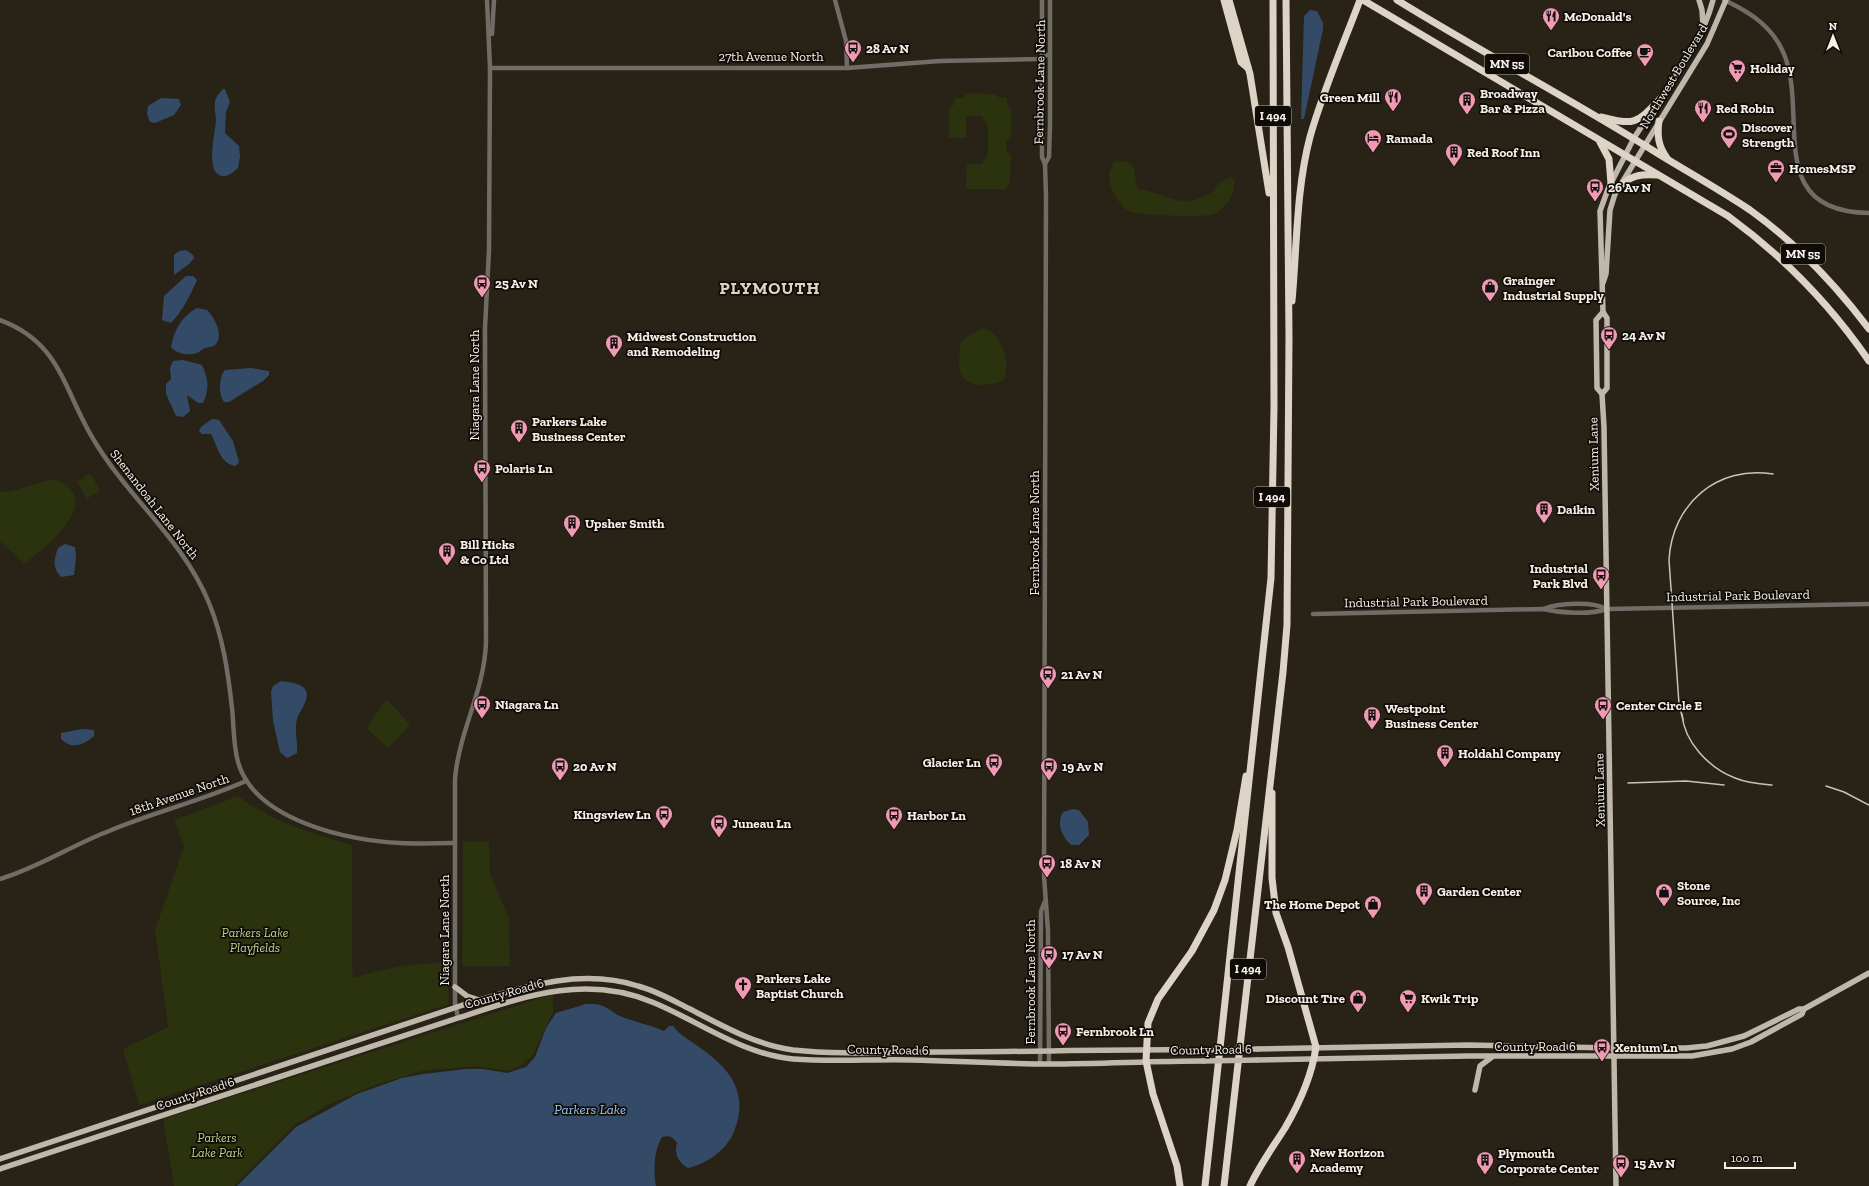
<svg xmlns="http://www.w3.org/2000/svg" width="1869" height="1186" font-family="'Zilla Slab',serif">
<rect width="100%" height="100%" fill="#292216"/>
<g fill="#2a320e">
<polygon points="966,93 994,94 998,96 999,98 1007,98 1007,106 1011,110 1011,137 1006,142 1006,150 1011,155 1010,182 1006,189 966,189 967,164 981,164 988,156 988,124 981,116 966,116 966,138 949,138 949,109 953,106 954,98 963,98"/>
<path d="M1115 161C1141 161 1132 173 1138 189 1164 192 1179 210 1207 195 1218 190 1214 182 1231 177L1234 180C1237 194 1225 211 1211 215 1199 217 1139 216 1129 211 1119 206 1108 186 1109 175 1110 169 1112 165 1115 161Z"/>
<path d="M983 328C985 329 989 330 991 332 1005 342 1011 368 1003 381 990 386 966 389 960 372 958 363 960 350 961 341Z"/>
<polygon points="90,473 100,490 87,499 77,482"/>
<path d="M49 480C59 480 64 482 71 490 91 513 40 552 24 564L0 541V491L8 492Z"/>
<polygon points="387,699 410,725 388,748 366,728"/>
<path d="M238 796C276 824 308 832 352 845V957L353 978C384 968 415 962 447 963L449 1004 139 1105 123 1049 168 1027 155 930 184 846 174 820Z"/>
<polygon points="489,841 490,874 509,919 510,966 462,966 463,842"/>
<polygon points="553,994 553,1012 533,1055 521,1066 508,1071 475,1066 422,1071 373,1086 330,1104 294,1125 234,1186 174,1186 163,1119"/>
</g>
<g fill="#344b68">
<polygon points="1310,10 1317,11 1323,23 1323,29 1304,119 1301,119 1304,16"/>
<path d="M223 89H225L230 102 226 112 225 133 239 146 240 156 238 168C233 172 229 177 222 176 205 173 215 134 216 121 216 115 214 109 215 102 216 96 219 94 223 89Z"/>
<polygon points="161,98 179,99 181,105 174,115 155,123 150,122 147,114 148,106"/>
<polygon points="186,250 193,255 194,258 189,264 174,275 174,255 179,251"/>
<path d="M186 276H193L197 280C191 294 182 312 171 323L162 320 164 296Z"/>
<path d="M197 308 207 310C214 317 224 334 216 344 214 347 209 347 205 348 202 349 200 352 197 353 188 356 177 354 171 347 174 330 182 316 197 308Z"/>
<path d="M183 360 202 365C208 378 210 389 203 403H198L187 395 190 411 183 417 176 416 166 394V384L171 379 170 368 173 361Z"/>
<path d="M251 368 269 371V375L263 381 229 402H224C218 394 219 377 225 370Z"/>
<path d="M212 419 219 420 233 441 239 462 236 466C220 464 218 447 211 434H202L199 431 201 427Z"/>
<path d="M65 544 75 547 76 557 74 575 61 577C52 567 54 560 58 548Z"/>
<path d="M281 681C296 683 314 685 304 705 302 710 298 714 297 719 294 731 298 742 297 753L287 758 280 752 273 721 271 692 273 686Z"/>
<path d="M82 729 94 730V736C84 745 71 750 61 739V733Z"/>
<path d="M1073 809 1079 810 1088 822 1089 835 1079 845H1071C1062 836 1056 824 1063 812Z"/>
<path d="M586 1004C610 1003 607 1012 625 1018 638 1023 651 1025 664 1031L669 1026H673C681 1036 688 1039 699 1047 731 1069 750 1094 733 1134 725 1151 706 1164 688 1168 678 1162 674 1154 677 1143 673 1137 670 1135 662 1137 654 1151 653 1170 656 1186H237L296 1127 357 1094 402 1078 423 1074 466 1069H483L507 1073 526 1067 535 1057 546 1028 556 1013Z"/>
</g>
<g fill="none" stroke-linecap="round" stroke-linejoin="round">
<g stroke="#706c66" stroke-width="4.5">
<polyline points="835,0 846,41 847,68"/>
<polyline points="1042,0 1042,157 1045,164 1046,196 1044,876 1048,931 1049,1064"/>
<path d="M1724 0C1750 12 1773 27 1784 54 1809 115 1763 212 1869 213"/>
<polyline points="492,34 494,0"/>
<polyline points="490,68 847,68 940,61 1037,59 1050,54"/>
<polyline points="1045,164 1049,157 1050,125 1050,0"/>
<path d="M0 320C60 342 63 388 92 437 126 496 183 539 209 603 223 637 228 672 232 708 234 726 233 744 238 762 254 820 348 841 400 843 418 844 436 843 454 843"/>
<path d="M1543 609C1558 603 1593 601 1607 609"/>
<path d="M1313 614 1543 609C1561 613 1589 615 1607 609L1869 604"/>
<path d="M0 879C38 868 72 845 109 831 154 812 201 801 246 781"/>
<path d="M458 1018 455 1003V779C459 731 484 692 486 643L485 328 489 250 490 68 487 0"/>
<polyline points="1040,1064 1041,911 1045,901"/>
</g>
<g stroke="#beb7aa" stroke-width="5.5">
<polyline points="1699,0 1702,10 1703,25"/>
<path d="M1659 100C1680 70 1704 36 1713 0"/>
<polyline points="1603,283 1606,274 1610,210 1615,194 1707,44 1726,0"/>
<polyline points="1603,312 1596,320 1597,388 1602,394 1604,427 1616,1186"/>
<polyline points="1602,394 1607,388 1607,318 1603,312 1600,211 1608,189 1634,138 1653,109"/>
<polyline points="455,987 467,996 479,1000"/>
<polyline points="1258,1049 1468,1045 1614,1048 1686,1048 1707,1046 1744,1036 1799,1009 1804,1009 1869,973"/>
<polyline points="1257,1060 1469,1056 1692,1056 1732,1049 1751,1042 1802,1014 1804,1009"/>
<polyline points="1475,1090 1480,1066 1492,1057"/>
<path d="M0 1159 463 1005C520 988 579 967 638 986 657 991 674 1001 690 1009 723 1026 756 1045 793 1050 840 1055 890 1052 937 1052 1026 1052 1115 1049 1204 1050"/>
<path d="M0 1169 458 1018C523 997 584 974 652 1002 699 1021 741 1054 793 1059 833 1062 873 1059 912 1060 958 1061 1004 1064 1050 1064 1101 1064 1152 1061 1204 1061"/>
</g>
<g stroke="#ddd4c5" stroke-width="7">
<polyline points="1224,0 1241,62 1248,68"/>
<polyline points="1229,0 1250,74 1269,193"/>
<path d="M1363 0 1728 216C1784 257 1830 304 1869 361"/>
<path d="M1397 0C1483 53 1572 100 1657 153 1688 172 1720 190 1750 210 1796 243 1835 284 1869 329"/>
<path d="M1601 117C1636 126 1637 123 1661 98"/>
<path d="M1659 121C1657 135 1658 146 1667 158"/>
<polyline points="1600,142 1609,159 1611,184"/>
<path d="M1619 187C1631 175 1641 174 1657 175"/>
<path d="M1292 301C1297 247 1296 190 1310 137 1323 91 1343 45 1360 0"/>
<polyline points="1180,1186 1177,1166 1153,1094 1146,1061 1148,1023 1158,999 1192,951 1214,910 1225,880 1237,830 1246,776"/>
<polyline points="1205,1186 1271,578 1274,407 1273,0"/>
<polyline points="1224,1186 1283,672 1287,625 1289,337 1286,0"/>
<path d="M1250 1186C1259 1166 1273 1147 1285 1128 1299 1104 1312 1075 1316 1047L1288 947 1276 913 1272 878V793"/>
</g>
<g stroke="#c8c3bb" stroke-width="1.5">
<path d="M1682 714C1684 742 1709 768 1735 778 1747 783 1760 784 1772 785"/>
<path d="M1683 720 1679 704 1669 560C1672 504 1717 465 1773 474"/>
<polyline points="1628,783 1686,781 1724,785"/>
<polyline points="1826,786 1844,792 1869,805"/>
</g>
<g stroke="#beb7aa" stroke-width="5.5">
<polyline points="1204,1050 1258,1049"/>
<polyline points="1204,1061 1257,1060"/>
</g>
</g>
<defs>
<g id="restaurant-pin" transform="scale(0.9)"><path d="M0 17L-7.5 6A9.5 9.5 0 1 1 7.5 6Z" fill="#f19ab3" stroke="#0f0c07"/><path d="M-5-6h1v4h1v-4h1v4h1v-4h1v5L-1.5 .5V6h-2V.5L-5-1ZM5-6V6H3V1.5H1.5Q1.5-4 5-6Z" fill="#111"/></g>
<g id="bus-pin" transform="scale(0.9)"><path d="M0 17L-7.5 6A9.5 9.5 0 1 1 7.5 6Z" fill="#f19ab3" stroke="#0f0c07"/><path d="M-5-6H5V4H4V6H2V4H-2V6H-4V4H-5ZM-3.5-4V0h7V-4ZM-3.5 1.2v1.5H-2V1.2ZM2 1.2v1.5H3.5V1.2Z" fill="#111"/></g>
<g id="cafe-pin" transform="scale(0.9)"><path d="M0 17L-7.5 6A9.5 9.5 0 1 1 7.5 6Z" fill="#f19ab3" stroke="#0f0c07"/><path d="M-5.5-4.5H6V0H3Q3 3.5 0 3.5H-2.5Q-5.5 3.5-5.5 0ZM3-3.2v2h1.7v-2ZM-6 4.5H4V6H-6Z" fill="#111"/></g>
<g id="supermarket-pin" transform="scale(0.9)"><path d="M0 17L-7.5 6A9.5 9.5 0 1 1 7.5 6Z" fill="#f19ab3" stroke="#0f0c07"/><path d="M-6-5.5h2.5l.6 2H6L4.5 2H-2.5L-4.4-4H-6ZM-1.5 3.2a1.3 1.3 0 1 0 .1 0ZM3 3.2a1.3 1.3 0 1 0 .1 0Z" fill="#111"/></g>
<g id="building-pin" transform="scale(0.9)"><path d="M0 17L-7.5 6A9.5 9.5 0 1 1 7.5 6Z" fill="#f19ab3" stroke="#0f0c07"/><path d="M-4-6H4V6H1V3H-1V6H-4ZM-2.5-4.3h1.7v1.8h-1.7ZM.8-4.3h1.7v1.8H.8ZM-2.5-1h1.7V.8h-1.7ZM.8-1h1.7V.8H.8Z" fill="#111"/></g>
<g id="stadium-pin" transform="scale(0.9)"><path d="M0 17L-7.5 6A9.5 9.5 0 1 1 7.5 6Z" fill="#f19ab3" stroke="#0f0c07"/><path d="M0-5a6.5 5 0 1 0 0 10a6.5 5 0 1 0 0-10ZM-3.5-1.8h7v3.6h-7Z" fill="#111"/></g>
<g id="hotel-pin" transform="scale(0.9)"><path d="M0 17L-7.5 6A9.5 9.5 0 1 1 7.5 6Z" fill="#f19ab3" stroke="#0f0c07"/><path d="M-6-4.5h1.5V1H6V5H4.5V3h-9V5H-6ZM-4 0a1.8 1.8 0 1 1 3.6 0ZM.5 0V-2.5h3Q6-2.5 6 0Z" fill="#111"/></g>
<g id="office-pin" transform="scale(0.9)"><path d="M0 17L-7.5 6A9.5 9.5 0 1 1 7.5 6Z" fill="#f19ab3" stroke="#0f0c07"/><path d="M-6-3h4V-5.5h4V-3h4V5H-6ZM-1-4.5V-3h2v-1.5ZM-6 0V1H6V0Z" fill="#111"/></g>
<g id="shop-pin" transform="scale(0.9)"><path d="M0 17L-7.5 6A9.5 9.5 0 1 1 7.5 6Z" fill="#f19ab3" stroke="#0f0c07"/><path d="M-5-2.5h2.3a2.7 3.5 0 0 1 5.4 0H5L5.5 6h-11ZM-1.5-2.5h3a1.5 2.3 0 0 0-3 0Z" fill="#111"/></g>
<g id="church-pin" transform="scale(0.9)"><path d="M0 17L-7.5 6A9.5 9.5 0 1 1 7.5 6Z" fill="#f19ab3" stroke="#0f0c07"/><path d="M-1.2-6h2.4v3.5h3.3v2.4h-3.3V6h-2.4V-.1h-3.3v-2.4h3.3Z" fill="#111"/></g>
</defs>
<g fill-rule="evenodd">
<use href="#restaurant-pin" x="1551" y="16"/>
<use href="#bus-pin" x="853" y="48"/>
<use href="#cafe-pin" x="1645" y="52"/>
<use href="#supermarket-pin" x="1737" y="68"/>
<use href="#restaurant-pin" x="1393" y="97"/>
<use href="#building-pin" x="1467" y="100"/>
<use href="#restaurant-pin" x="1703" y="108"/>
<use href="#stadium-pin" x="1729" y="134"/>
<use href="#hotel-pin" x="1373" y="138"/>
<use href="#building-pin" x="1454" y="152"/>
<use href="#office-pin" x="1776" y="168"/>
<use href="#bus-pin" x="1595" y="187"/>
<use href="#bus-pin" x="482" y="283"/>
<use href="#shop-pin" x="1490" y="287"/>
<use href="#bus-pin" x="1609" y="335"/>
<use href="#building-pin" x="614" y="343"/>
<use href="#building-pin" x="519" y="428"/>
<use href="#bus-pin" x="482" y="468"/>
<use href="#building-pin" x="1544" y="509"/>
<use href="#building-pin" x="572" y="523"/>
<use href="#building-pin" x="447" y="551"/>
<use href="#bus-pin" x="1601" y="575"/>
<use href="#bus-pin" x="1048" y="674"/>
<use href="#bus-pin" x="482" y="704"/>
<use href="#bus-pin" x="1603" y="705"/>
<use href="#building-pin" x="1372" y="715"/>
<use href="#building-pin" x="1445" y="753"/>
<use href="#bus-pin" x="994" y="762"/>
<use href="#bus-pin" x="560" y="766"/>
<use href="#bus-pin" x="1049" y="766"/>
<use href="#bus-pin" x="664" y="814"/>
<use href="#bus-pin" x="894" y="815"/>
<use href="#bus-pin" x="719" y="823"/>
<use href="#bus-pin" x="1047" y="863"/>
<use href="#building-pin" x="1424" y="891"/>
<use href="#shop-pin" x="1664" y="892"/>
<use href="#shop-pin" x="1373" y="904"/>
<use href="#bus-pin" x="1049" y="954"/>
<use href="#church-pin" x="743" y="985"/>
<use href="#shop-pin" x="1358" y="998"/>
<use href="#supermarket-pin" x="1408" y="998"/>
<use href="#bus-pin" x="1063" y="1031"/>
<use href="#bus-pin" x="1602" y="1047"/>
<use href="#building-pin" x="1297" y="1159"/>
<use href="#building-pin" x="1485" y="1160"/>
<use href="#bus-pin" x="1621" y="1163"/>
</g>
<g text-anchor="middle" stroke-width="3.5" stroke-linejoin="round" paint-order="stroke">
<g fill="#0f0c07" stroke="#b0aca5" stroke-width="1">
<rect x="1485" y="54" width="44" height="20" rx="3"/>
<rect x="1255" y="106" width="36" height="20" rx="3"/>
<rect x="1781" y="244" width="44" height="20" rx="3"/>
<rect x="1254" y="487" width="36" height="20" rx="3"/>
<rect x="1230" y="959" width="36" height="20" rx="3"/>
</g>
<g font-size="12" font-weight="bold" fill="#f5f0e9">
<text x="1507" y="68">MN 55</text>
<text x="1273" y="120">I 494</text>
<text x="1803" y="258">MN 55</text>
<text x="1272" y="501">I 494</text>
<text x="1248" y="973">I 494</text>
</g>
<g font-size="13" font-weight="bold" fill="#f5f0e9" stroke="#0f0c07" text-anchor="start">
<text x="1564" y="21">McDonald's</text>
<text x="866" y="53">28 Av N</text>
<text x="1632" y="57" text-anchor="end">Caribou Coffee</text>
<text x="1750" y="73">Holiday</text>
<text x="1480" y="98">Broadway<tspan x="1480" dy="15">Bar &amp; Pizza</tspan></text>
<text x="1380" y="102" text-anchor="end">Green Mill</text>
<text x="1716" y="113">Red Robin</text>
<text x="1742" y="132">Discover<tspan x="1742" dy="15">Strength</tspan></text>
<text x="1386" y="143">Ramada</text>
<text x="1467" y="157">Red Roof Inn</text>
<text x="1789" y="173">HomesMSP</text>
<text x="1608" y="192">26 Av N</text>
<text x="1503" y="285">Grainger<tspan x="1503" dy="15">Industrial Supply</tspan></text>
<text x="495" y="288">25 Av N</text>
<text x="1622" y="340">24 Av N</text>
<text x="627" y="341">Midwest Construction<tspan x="627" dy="15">and Remodeling</tspan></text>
<text x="532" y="426">Parkers Lake<tspan x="532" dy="15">Business Center</tspan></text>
<text x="495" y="473">Polaris Ln</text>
<text x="1557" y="514">Daikin</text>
<text x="585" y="528">Upsher Smith</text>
<text x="460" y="549">Bill Hicks<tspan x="460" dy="15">&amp; Co Ltd</tspan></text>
<text x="1588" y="573" text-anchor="end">Industrial<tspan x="1588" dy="15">Park Blvd</tspan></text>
<text x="1061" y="679">21 Av N</text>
<text x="495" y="709">Niagara Ln</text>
<text x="1616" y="710">Center Circle E</text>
<text x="1385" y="713">Westpoint<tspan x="1385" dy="15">Business Center</tspan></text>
<text x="1458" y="758">Holdahl Company</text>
<text x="981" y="767" text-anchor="end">Glacier Ln</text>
<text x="573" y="771">20 Av N</text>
<text x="1062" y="771">19 Av N</text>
<text x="651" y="819" text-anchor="end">Kingsview Ln</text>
<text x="907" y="820">Harbor Ln</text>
<text x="732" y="828">Juneau Ln</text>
<text x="1060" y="868">18 Av N</text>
<text x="1677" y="890">Stone<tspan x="1677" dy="15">Source, Inc</tspan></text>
<text x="1437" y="896">Garden Center</text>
<text x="1360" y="909" text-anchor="end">The Home Depot</text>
<text x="1062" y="959">17 Av N</text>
<text x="756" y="983">Parkers Lake<tspan x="756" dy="15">Baptist Church</tspan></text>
<text x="1345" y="1003" text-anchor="end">Discount Tire</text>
<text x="1421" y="1003">Kwik Trip</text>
<text x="1076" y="1036">Fernbrook Ln</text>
<text x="1615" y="1052">Xenium Ln</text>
<text x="1310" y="1157">New Horizon<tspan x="1310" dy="15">Academy</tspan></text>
<text x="1498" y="1158">Plymouth<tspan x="1498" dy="15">Corporate Center</tspan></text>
<text x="1634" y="1168">15 Av N</text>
</g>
<g font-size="13" fill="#f5f0e9" stroke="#0f0c07">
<text x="771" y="61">27th Avenue North</text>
<text transform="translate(1673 76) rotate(-59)" y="5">Northwest Boulevard</text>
<text transform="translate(1039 82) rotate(-89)" y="5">Fernbrook Lane North</text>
<text transform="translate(474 385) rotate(-90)" y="5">Niagara Lane North</text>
<text transform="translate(1593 454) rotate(-91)" y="5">Xenium Lane</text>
<text transform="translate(155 504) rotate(52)" y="5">Shenandoah Lane North</text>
<text transform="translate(1034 533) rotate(-90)" y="5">Fernbrook Lane North</text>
<text transform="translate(1738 595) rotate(-1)" y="5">Industrial Park Boulevard</text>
<text transform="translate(1416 601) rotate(-1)" y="5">Industrial Park Boulevard</text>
<text transform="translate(1599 790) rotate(-91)" y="5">Xenium Lane</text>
<text transform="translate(179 794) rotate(-19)" y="5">18th Avenue North</text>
<text transform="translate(444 930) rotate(-90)" y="5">Niagara Lane North</text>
<text transform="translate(1030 982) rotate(-90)" y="5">Fernbrook Lane North</text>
<text transform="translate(504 993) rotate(-16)" y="5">County Road 6</text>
<text x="1535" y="1051">County Road 6</text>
<text transform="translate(888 1049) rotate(1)" y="5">County Road 6</text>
<text transform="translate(1211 1049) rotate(-1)" y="5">County Road 6</text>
<text transform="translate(195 1093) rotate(-18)" y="5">County Road 6</text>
</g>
<g font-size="13" font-style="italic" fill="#c0d291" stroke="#0f0c07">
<text x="255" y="937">Parkers Lake<tspan x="255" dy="15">Playfields</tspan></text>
<text x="217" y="1142">Parkers<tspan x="217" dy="15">Lake Park</tspan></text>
</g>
<g font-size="14" font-style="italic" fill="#9cc6fa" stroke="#0f0c07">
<text x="590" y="1114">Parkers Lake</text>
</g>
<g font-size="17" font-weight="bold" letter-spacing="1" fill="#ddd3c4" stroke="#0f0c07">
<text x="770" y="294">PLYMOUTH</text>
</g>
</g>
<g transform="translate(1833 36)" stroke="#0f0c07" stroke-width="3" paint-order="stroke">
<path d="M0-3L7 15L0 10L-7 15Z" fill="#f5f0e9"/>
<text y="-6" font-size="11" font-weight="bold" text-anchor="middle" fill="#f5f0e9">N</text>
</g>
<path d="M1725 1162v6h70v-6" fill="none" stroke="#f5f0e9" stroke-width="2"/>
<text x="1731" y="1162" font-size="12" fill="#f5f0e9" stroke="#0f0c07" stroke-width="3" paint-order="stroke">100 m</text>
</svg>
